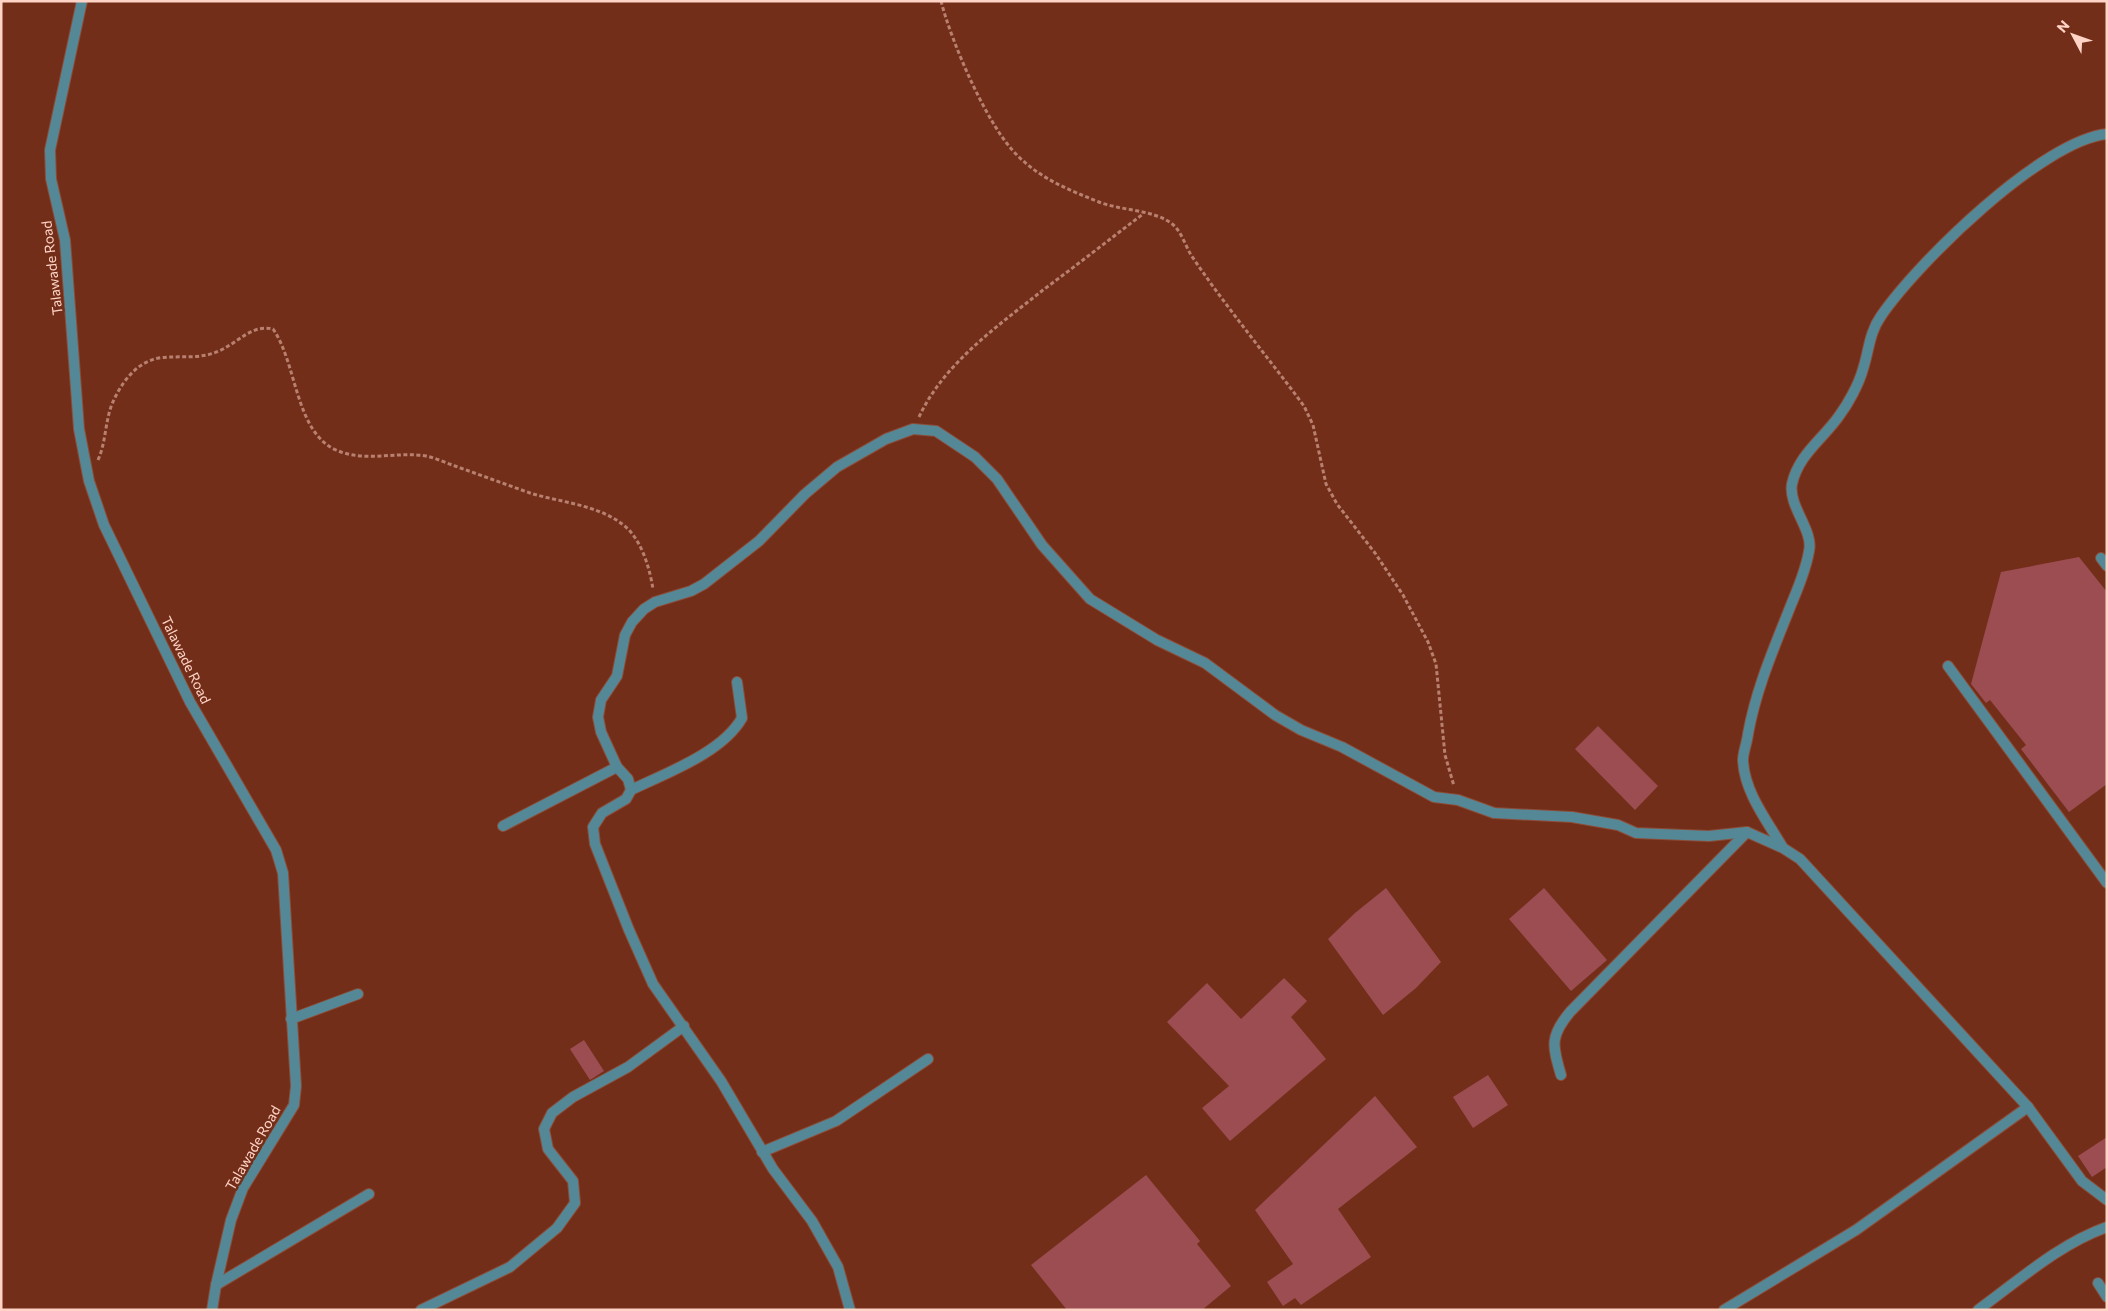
<svg xmlns="http://www.w3.org/2000/svg" width="2108" height="1311" font-family="Commissioner,sans-serif">
<rect width="100%" height="100%" fill="#732e19"/>
<g fill="#9b4d52">
<polygon points="2079,557 2107,592 2107,784 2069,812 2021,749 2026,745 1990,700 1986,703 1971,684 2001,572"/>
<polygon points="1598,726 1658,786 1635,810 1575,749"/>
<polygon points="1386,888 1441,962 1416,988 1383,1015 1328,939 1355,913"/>
<polygon points="1544,888 1607,960 1571,991 1509,919"/>
<polygon points="1284,978 1307,1001 1291,1017 1326,1059 1230,1141 1202,1108 1229,1086 1167,1022 1207,983 1241,1019"/>
<polygon points="584,1040 604,1071 590,1080 570,1049"/>
<polygon points="1488,1075 1508,1105 1473,1128 1453,1097"/>
<polygon points="1375,1096 1417,1147 1338,1209 1371,1257 1301,1305 1295,1298 1283,1306 1267,1282 1293,1264 1255,1210"/>
<polygon points="2107,1137 2107,1167 2092,1177 2078,1156"/>
<polygon points="1146,1175 1200,1241 1197,1244 1231,1286 1202,1310 1067,1310 1031,1265"/>
</g>
<g fill="none" stroke-linecap="round" stroke-linejoin="round">
<g stroke="#8c4c38" stroke-width="12">
<g id="service">
<polyline points="2101,558 2107,566"/>
<polyline points="1948,666 2107,883"/>
<path d="M631 790C666 773 722 753 742 718L737 682"/>
<path d="M1783 848C1768 822 1744 792 1743 760 1743 752 1747 743 1748 734 1756 689 1774 648 1791 605 1798 588 1806 570 1809 551 1814 531 1788 506 1792 484 1798 455 1823 439 1839 416 1848 404 1859 384 1863 369 1869 351 1869 333 1881 316 1918 262 2043 140 2107 134"/>
<path d="M1561 1075C1552 1045 1550 1036 1570 1012L1747 832"/>
<polyline points="762,1152 836,1121 928,1059"/>
<polyline points="2098,1283 2107,1297"/>
<polyline points="1724,1310 1856,1230 2028,1107"/>
<path d="M1978 1310C2018 1281 2059 1244 2107 1227"/>
</g>
</g>
<g stroke="#8c4c38" stroke-width="12">
<g id="minor">
<polyline points="82,1 50,150 51,179 65,240 79,429 89,481 104,525 190,702 276,850 283,873 296,1086 294,1105 243,1188 231,1220 216,1285 212,1310"/>
<polyline points="503,826 617,767"/>
<polyline points="291,1019 358,994"/>
<polyline points="216,1285 369,1194"/>
<polyline points="421,1310 510,1267 557,1228 575,1203 573,1181 548,1149 544,1129 552,1113 573,1097 628,1067 684,1026"/>
<polyline points="850,1310 838,1267 812,1221 773,1169 721,1081 653,984 629,930 595,844 593,827 602,813 626,799 631,790 628,779 617,767 601,732 598,717 601,700 617,676 625,635 632,622 644,609 655,602 691,591 704,584 759,541 805,494 837,467 886,439 913,429 936,431 975,457 997,479 1042,545 1090,599 1157,640 1205,663 1275,715 1301,730 1342,747 1434,797 1458,800 1494,813 1572,817 1618,825 1636,833 1709,836 1747,832 1783,848 1800,859 2028,1107 2082,1181 2107,1200"/>
</g>
</g>
<g stroke="#b8806f" stroke-width="3" stroke-dasharray="4 2.5" stroke-linecap="butt">
<path d="M941 1C951 41 988 128 1018 156 1041 179 1069 190 1099 202 1122 211 1151 209 1171 223 1181 230 1185 245 1191 255 1226 307 1267 356 1304 406L1313 425 1326 484 1337 504 1375 553 1403 595 1428 642 1436 664 1445 755 1454 786"/>
<path d="M919 417C944 363 998 326 1043 290 1077 265 1110 239 1143 214"/>
<path d="M98 460C106 442 105 422 112 404 121 383 136 362 159 358 180 355 199 360 219 351 239 342 252 324 273 329 297 363 295 432 336 450 365 463 397 451 426 456 436 458 446 463 455 466 480 475 505 484 530 493 562 503 604 505 629 530 643 545 650 570 653 589"/>
</g>
<use href="#service" stroke="#558896" stroke-width="10"/>
<use href="#minor" stroke="#558896" stroke-width="10"/>
</g>
<g text-anchor="middle" stroke-width="5" stroke-linejoin="round" paint-order="stroke">
<g font-size="14" fill="#ffd4c7" stroke="#732e19">
<text transform="translate(52 268) rotate(-97)" y="5">Talawade Road</text>
<text transform="translate(186 660) rotate(64)" y="5">Talawade Road</text>
<text transform="translate(253 1148) rotate(-60)" y="5">Talawade Road</text>
</g>
</g>
<rect width="2108" height="1311" fill="none" stroke="#ffd4c7" stroke-width="5"/>
<g transform="translate(2073 35) rotate(311)" stroke="#732e19" stroke-width="4" paint-order="stroke">
<path d="M0-4L9 19L0 12L-9 19Z" fill="#ffd4c7"/>
<text y="-8" font-size="14" font-weight="bold" text-anchor="middle" fill="#ffd4c7">N</text>
</g>
</svg>
